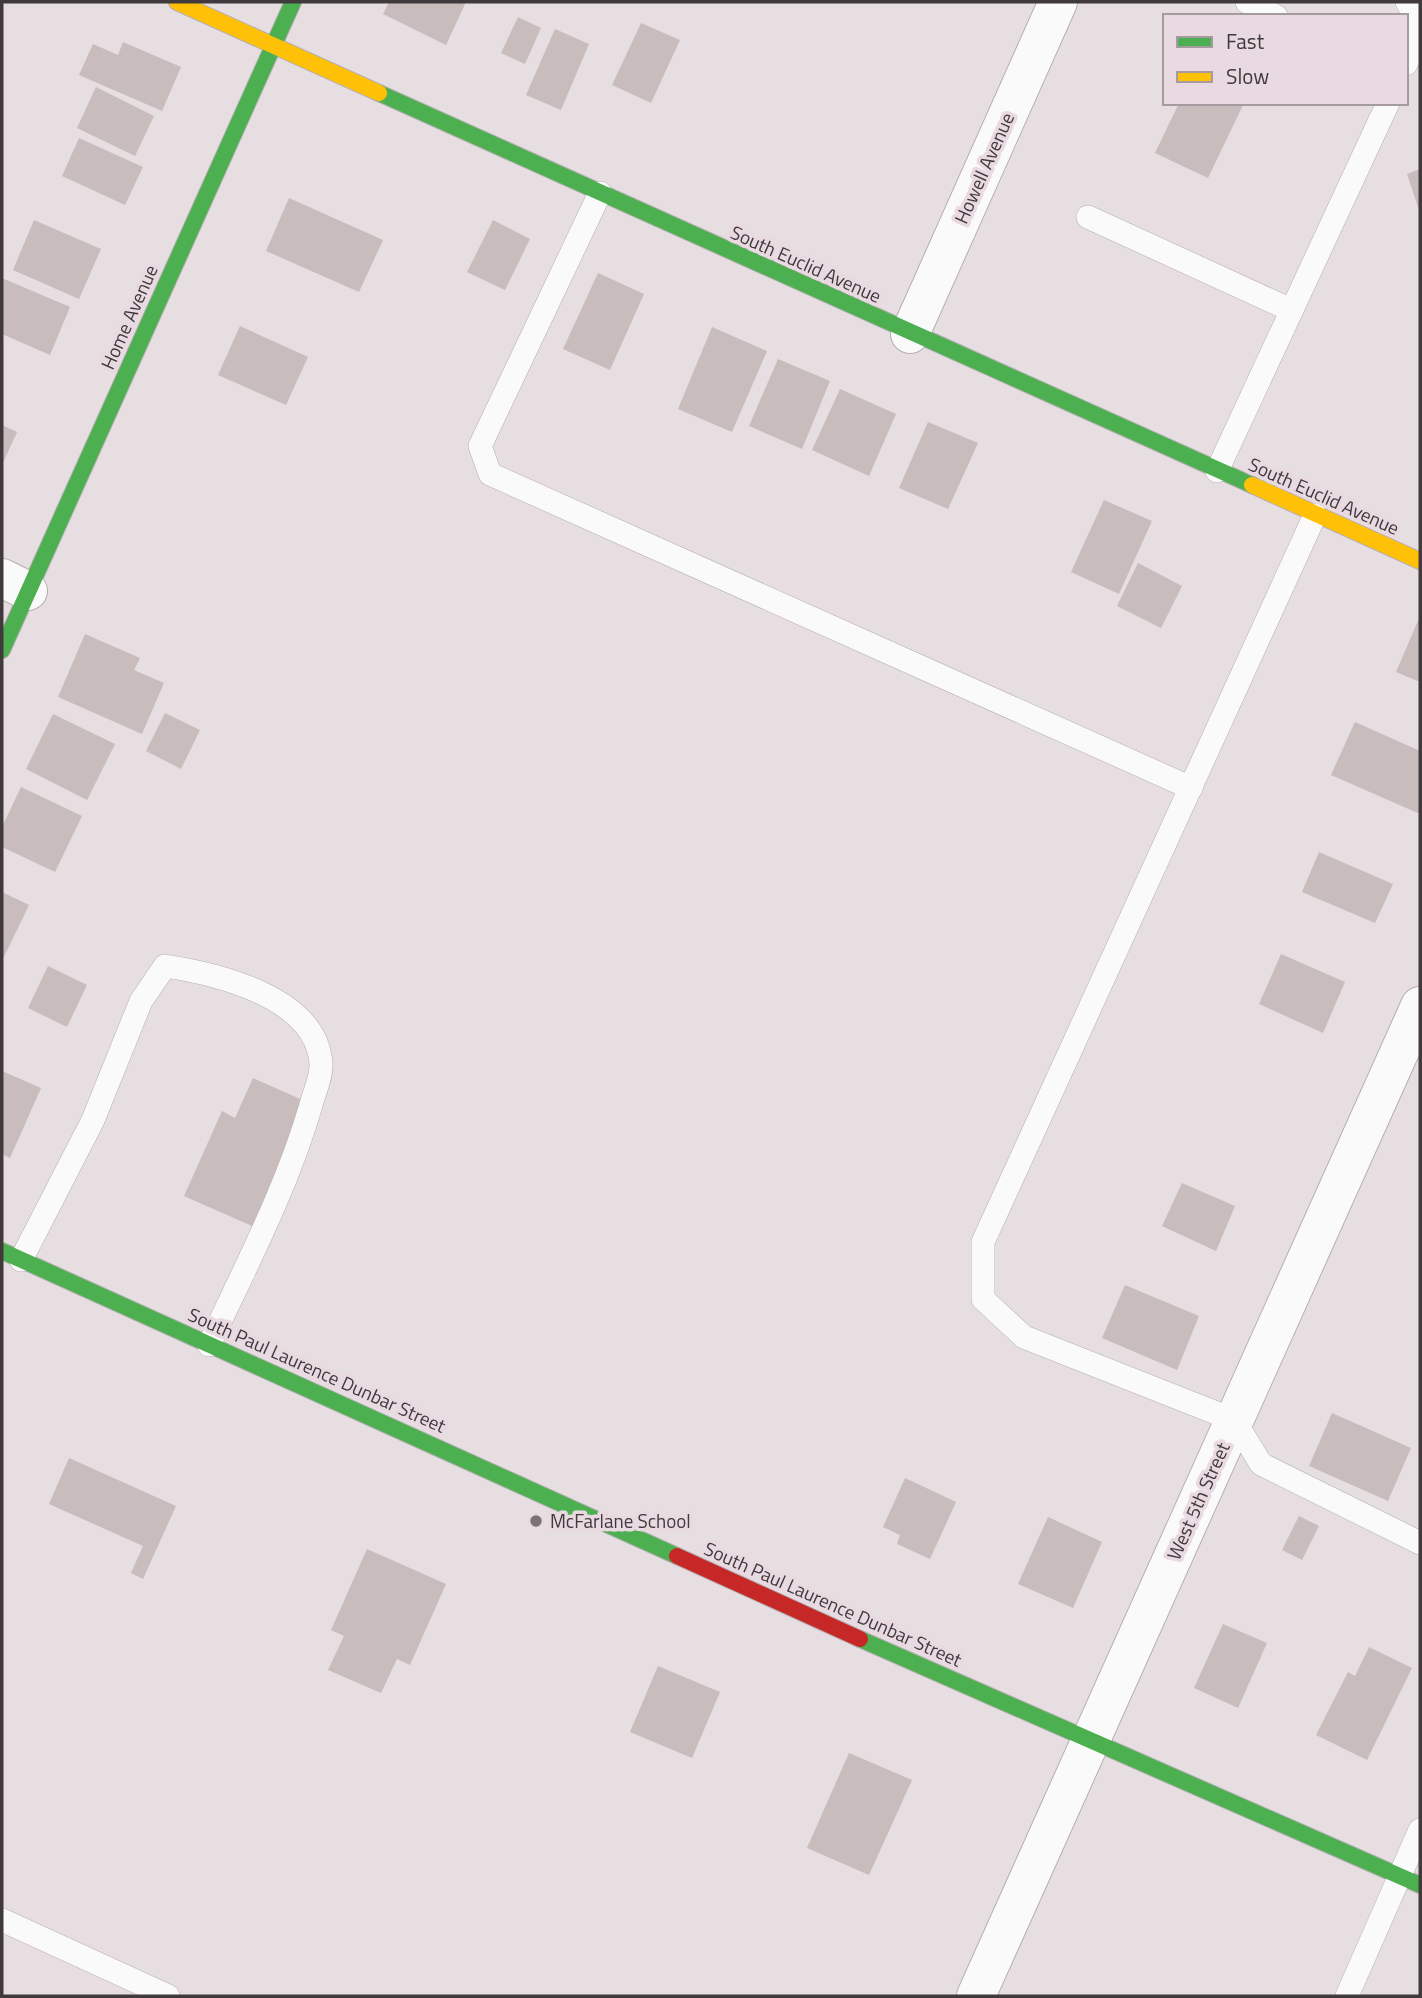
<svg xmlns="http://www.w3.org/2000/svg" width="1422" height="1998" font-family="'Titillium Web',sans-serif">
<rect width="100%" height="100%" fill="#e6dee1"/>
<g fill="#c8bcbd">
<polygon points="389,2 466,2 446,45 383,14"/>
<polygon points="518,17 541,28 525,64 501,53"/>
<polygon points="641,23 680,40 651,103 612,85"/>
<polygon points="555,29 589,44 561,110 526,95"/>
<polygon points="123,42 181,67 162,111 79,75 93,44 118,55"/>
<polygon points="96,87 154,116 135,156 77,128"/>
<polygon points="1179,103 1244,103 1208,178 1155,153"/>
<polygon points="79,138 143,167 125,205 62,176"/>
<polygon points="1420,169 1420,213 1407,174"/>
<polygon points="289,198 383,240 359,292 266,251"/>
<polygon points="34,220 101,249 79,299 13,270"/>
<polygon points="493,220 530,239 505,290 467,272"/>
<polygon points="598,273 644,294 610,370 563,349"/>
<polygon points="2,278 70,307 50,355 2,334"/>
<polygon points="240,326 308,357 286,405 218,375"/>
<polygon points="712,327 767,351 732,432 678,409"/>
<polygon points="778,359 830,381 802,449 749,426"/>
<polygon points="840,389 896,414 869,476 812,450"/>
<polygon points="928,422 978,443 948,509 899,488"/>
<polygon points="2,425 17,432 2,465"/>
<polygon points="1104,500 1152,521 1119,594 1071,572"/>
<polygon points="1138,563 1182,586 1161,628 1117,606"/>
<polygon points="1420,616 1420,682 1396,672"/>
<polygon points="85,634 140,658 134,670 164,683 142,734 58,697"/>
<polygon points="165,713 200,730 181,769 146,751"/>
<polygon points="53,714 115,744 87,800 26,769"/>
<polygon points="1355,722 1420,751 1420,814 1331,775"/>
<polygon points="21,787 82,816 55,872 2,847 2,827"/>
<polygon points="1319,852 1393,884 1375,923 1302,892"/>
<polygon points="2,892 29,905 2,961"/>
<polygon points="1281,954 1345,982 1323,1033 1259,1004"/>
<polygon points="48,966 87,985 67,1027 28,1008"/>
<polygon points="2,1071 41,1088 10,1158 2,1154"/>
<polygon points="253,1078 307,1102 252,1226 184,1196 222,1111 235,1118"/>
<polygon points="1182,1183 1235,1206 1216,1251 1162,1226"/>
<polygon points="1125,1285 1199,1316 1177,1370 1102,1338"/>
<polygon points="1332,1413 1411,1448 1388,1501 1309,1466"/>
<polygon points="69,1458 176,1506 143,1579 131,1573 143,1546 49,1504"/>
<polygon points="905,1478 956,1502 930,1559 897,1544 900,1535 883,1527"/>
<polygon points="1299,1516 1319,1526 1302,1560 1282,1550"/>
<polygon points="1048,1517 1102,1542 1073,1608 1018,1584"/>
<polygon points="367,1549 446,1584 410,1665 397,1659 381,1693 328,1670 344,1636 331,1630"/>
<polygon points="1223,1624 1267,1643 1238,1708 1194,1688"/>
<polygon points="1369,1647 1412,1668 1367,1760 1316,1735 1348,1672 1355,1676"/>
<polygon points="658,1666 720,1692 692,1758 630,1732"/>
<polygon points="849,1753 912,1780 869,1875 807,1848"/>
</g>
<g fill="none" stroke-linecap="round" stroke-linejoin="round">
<g stroke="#b6afb2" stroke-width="24">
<g id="lane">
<polyline points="1247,2 1276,16"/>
<polyline points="1407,2 1420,25"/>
<polyline points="1406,64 1420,33"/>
<polyline points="600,193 480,446 490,474 1191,788"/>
<polyline points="1088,217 1291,310"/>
<polyline points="1217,471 1388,103"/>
<polyline points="1315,515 983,1242 983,1299 1024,1337 1234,1420 1261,1464 1420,1543"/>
<path d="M21 1260 93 1120 141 1001 165 966C217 974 317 997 321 1064 322 1076 314 1093 311 1105 287 1188 246 1266 209 1345"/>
<polyline points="2,1920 168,1996"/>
<polyline points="1347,1996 1420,1830"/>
</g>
</g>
<g stroke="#b6afb2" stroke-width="40">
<g id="street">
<polyline points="910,334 1058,2"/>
<polyline points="2,578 28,591"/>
<polyline points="976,1996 1420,1006"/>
</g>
</g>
<g stroke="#b6afb2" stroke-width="18">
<g id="fast">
<polyline points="379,93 1252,485"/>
<polyline points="2,650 293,2"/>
<polyline points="2,1251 677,1556"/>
<polyline points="860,1639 1420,1885"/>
</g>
</g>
<g stroke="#b6afb2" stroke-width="18">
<g id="slow">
<polyline points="177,2 379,93"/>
<polyline points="1252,485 1420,561"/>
</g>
</g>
<g stroke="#b6afb2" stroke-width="18">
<polyline id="jam" points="677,1556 860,1639"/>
</g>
<use href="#lane" stroke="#fbfafa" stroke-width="23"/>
<use href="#street" stroke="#fbfafa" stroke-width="38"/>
<use href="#fast" stroke="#4caf50" stroke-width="16"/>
<use href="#slow" stroke="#ffc107" stroke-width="16"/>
<use href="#jam" stroke="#c62828" stroke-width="16"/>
</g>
<circle fill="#7a7376" stroke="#e9dae1" stroke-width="2.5" cx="536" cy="1521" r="7"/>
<g text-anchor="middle" stroke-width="7" stroke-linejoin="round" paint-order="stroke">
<g font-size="19" fill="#403a3d" stroke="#e9dae1">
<text transform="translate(984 168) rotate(-66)" y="7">Howell Avenue</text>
<text transform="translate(806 264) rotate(24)" y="7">South Euclid Avenue</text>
<text transform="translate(129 317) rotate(-66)" y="7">Home Avenue</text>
<text transform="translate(1324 496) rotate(24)" y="7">South Euclid Avenue</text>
<text transform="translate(317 1370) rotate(24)" y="7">South Paul Laurence Dunbar Street</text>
<text transform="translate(1198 1501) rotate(-66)" y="7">West 5th Street</text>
<text transform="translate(833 1604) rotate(24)" y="7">South Paul Laurence Dunbar Street</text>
</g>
<g font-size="19" fill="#403a3d" stroke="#e9dae1" text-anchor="start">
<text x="550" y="1528">McFarlane School</text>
</g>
</g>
<rect width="1422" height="1998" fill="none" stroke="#403a3d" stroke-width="7"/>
<rect x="1163" y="14" width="245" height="91" fill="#e9dae1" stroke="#a59a9f" stroke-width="2"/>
<rect x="1177" y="37" width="35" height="10" fill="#4caf50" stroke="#a59a9f" stroke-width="2"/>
<text x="1226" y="49" font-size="21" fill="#403a3d">Fast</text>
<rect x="1177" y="72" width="35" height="10" fill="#ffc107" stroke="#a59a9f" stroke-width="2"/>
<text x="1226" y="84" font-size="21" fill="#403a3d">Slow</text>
</svg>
